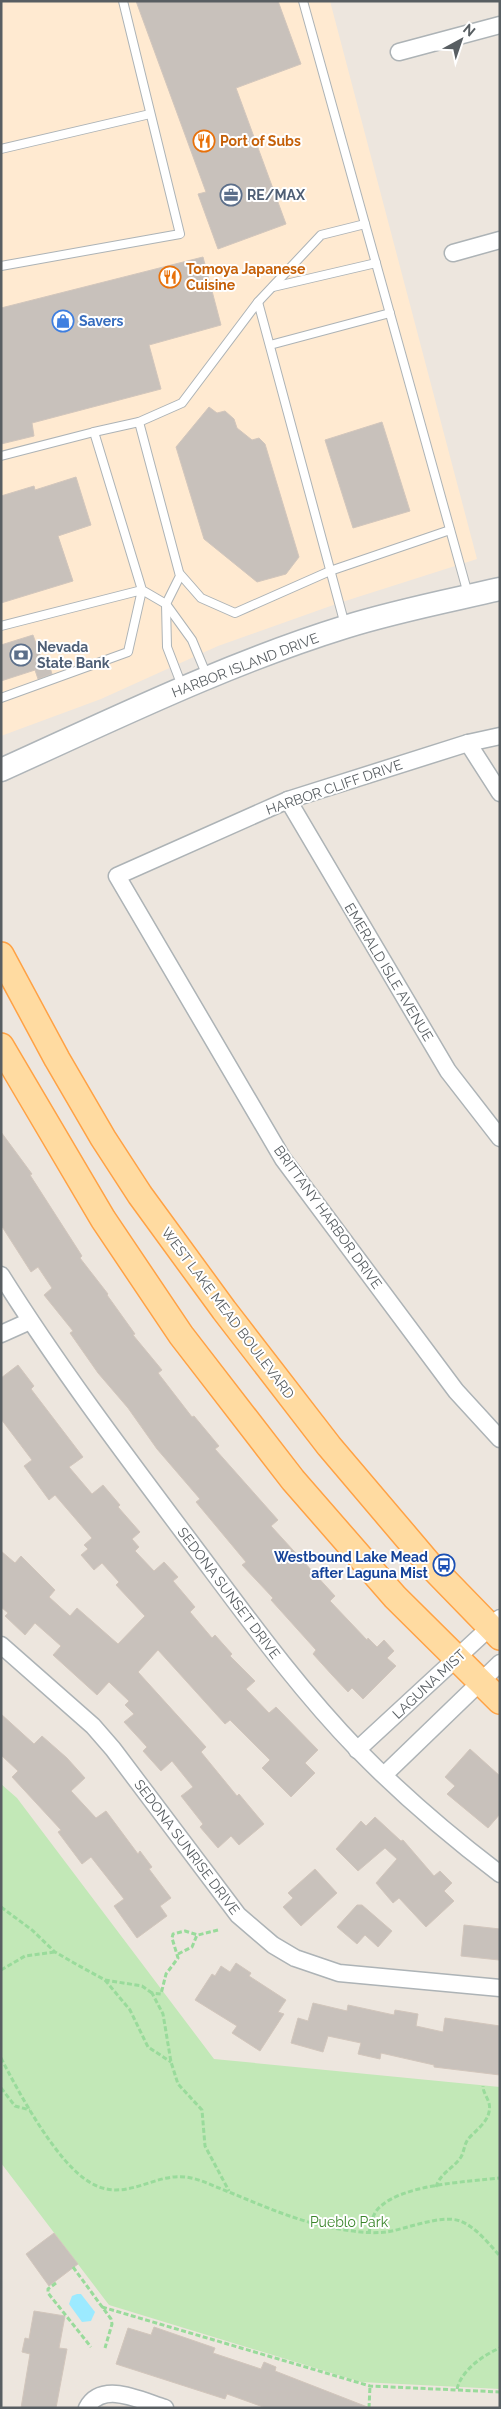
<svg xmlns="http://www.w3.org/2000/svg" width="501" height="2409" font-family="Raleway,sans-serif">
<rect width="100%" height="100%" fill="#ede6de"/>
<polygon fill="#ffead1" points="1,1 330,1 477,559 339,603 218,646 101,699 1,736"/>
<polygon fill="#c2e8b7" points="1,1784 17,1798 214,2059 500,2087 500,2389 361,2382 109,2305 1,2163"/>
<polygon fill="#9ceaff" points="77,2294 81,2294 95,2312 91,2321 82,2322 69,2304 72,2296"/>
<g fill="#c8c1bb" stroke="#d2c6bc">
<polygon points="136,1 278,1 301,64 236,88 286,224 218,249 198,194 206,192"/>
<polygon points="203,257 221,325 149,345 161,389 32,423 34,436 1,444 1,308"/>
<polygon points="209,407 217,413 225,411 234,419 237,428 252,440 259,438 265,444 299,557 286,574 257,582 204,539 176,447"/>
<polygon points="382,422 410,511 353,528 325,440"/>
<polygon points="76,477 91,525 58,536 73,581 1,603 1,496 34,486 35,490"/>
<polygon points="33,635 44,666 49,664 52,674 38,679 35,670 1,681 1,645"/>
<polygon points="1,1132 32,1174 30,1175 82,1256 80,1258 108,1294 107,1295 135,1334 133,1335 162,1370 158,1373 192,1417 194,1416 219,1446 215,1449 278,1520 271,1526 335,1596 330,1601 367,1640 368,1638 377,1647 384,1640 394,1651 387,1658 396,1666 363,1699 352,1688 348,1692 332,1675 313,1654 316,1650 271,1600 273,1598 242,1565 246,1562 196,1502 200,1499 157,1449 128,1408 98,1373 70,1333 73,1331 44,1295 52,1288 38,1267 31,1272 1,1225"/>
<polygon points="18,1365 34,1386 31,1389 83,1457 69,1467 92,1494 103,1485 120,1505 118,1507 140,1532 132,1539 139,1547 135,1551 154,1571 164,1562 178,1577 173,1581 195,1607 190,1612 212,1638 215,1635 232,1654 230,1656 255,1681 246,1689 269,1713 276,1707 318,1750 305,1763 315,1773 291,1797 262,1768 270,1760 230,1720 225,1724 158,1650 138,1672 206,1747 201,1752 237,1796 239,1794 264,1824 239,1845 231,1836 218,1848 200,1827 203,1824 181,1796 193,1787 172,1761 161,1771 143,1751 147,1747 124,1722 134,1714 125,1705 129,1701 109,1682 97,1695 53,1655 61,1646 35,1623 25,1635 5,1616 8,1613 1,1607 1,1551 15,1563 21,1556 55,1590 49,1597 70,1616 77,1608 118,1644 145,1616 116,1585 119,1582 102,1563 94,1570 81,1555 88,1549 84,1545 92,1538 55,1495 49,1500 24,1466 32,1460 1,1419 1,1378"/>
<polygon points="1,1714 34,1744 42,1736 67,1758 85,1778 71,1791 96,1818 106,1811 138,1854 140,1851 152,1867 149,1869 171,1898 160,1906 167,1916 137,1938 114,1906 124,1899 91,1857 82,1864 58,1832 61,1830 12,1777 18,1771 1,1755"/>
<polygon points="470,1749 500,1776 500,1814 488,1828 447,1794 455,1786 445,1777"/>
<polygon points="375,1817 401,1841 403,1840 434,1876 440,1871 452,1883 444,1891 454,1901 426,1927 399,1898 393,1903 376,1883 397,1859 385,1848 358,1871 336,1849 361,1821 366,1826"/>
<polygon points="315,1869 337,1893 301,1926 283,1907 293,1898 288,1893"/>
<polygon points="357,1905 362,1905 392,1931 378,1947 365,1935 357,1944 337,1927"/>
<polygon points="464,1925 500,1929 499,1960 461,1956"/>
<polygon points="236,1963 251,1973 249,1976 286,2000 278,2012 284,2014 260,2051 232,2033 237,2026 195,2000 212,1974 215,1976 221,1966 230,1972"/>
<polygon points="313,2003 347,2011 348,2005 394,2015 395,2010 418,2014 416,2026 443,2032 445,2018 500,2026 500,2075 434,2067 434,2065 381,2053 380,2059 358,2054 361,2043 328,2036 323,2052 291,2043 298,2018 308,2021"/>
<polygon points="54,2233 78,2264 49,2286 26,2254"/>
<polygon points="34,2311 65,2316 59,2348 67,2349 56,2408 21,2408 30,2354 22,2352 25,2338 29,2339"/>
<polygon points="154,2327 215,2348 213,2353 261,2369 264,2362 276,2367 275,2371 370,2408 266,2408 227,2394 225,2399 116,2364 128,2328 151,2335"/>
</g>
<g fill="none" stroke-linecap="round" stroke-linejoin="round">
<g stroke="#adb3b6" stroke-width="10">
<g id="lane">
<polyline points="303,1 468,594"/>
<polyline points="1,149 150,114"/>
<polyline points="1,266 180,234 123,1"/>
<polyline points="273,287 376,263"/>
<polyline points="258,302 321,235 365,224"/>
<polyline points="270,345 390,313"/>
<polyline points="94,432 139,422"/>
<polyline points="1,456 94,432 142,590 166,604 192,640 207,676"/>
<polyline points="180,574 201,598 235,613 330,571 450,530"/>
<polyline points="1,626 142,590 128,652 1,698"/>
<polyline points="182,686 167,647 166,604 180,576 139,422 182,403 258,302 345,625"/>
</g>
</g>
<g stroke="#adb3b6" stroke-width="19">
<g id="street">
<polyline points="399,52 500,25"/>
<polyline points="453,253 500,240"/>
<polyline points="500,736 468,743 288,800 117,876 283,1159 456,1391 500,1439"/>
<polyline points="468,743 500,793"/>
<polyline points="288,800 448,1071 500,1138"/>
<path d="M1 1275C57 1364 120 1448 183 1532 239 1606 293 1683 358 1750 402 1795 450 1836 500 1874"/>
<polyline points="1,1334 30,1321"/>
<polyline points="1,1645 93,1726 113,1749 238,1915 273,1945 295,1958 339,1973 500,1988"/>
<polyline points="357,1750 500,1618"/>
<polyline points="384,1775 500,1663"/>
<path d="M87 2408C102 2380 142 2401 165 2408"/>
</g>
</g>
<g stroke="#afb5b9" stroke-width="25">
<path id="secondary" d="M1 770C114 719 226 664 345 627 396 611 448 601 500 589"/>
</g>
<g stroke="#ffa245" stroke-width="28">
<g id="primary">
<polyline points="1,955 57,1059 103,1138 140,1195 224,1310 329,1446 430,1565 500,1637"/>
<polyline points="1,1046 103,1219 181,1335 293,1480 395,1597 500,1701"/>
</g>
</g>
<g stroke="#99db9b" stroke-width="3" stroke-dasharray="5 2.5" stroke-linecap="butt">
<polyline points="1,1907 32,1930 55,1952 74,1963 105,1980 142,1986 152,1993"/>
<polyline points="218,1930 198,1935 185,1931 173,1934 172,1938 178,1958 166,1974 161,1994 152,1993 163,2014 171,2062 178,2084 202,2110 205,2146 229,2191"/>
<polyline points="178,1954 192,1947 197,1935"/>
<polyline points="1,1970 25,1956 55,1952"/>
<polyline points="105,1980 130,2010 148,2047 171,2062"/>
<path d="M1 2058C19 2093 57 2164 91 2183 125 2203 153 2173 186 2177 201 2179 215 2187 229 2192 263 2206 297 2221 333 2228 350 2231 369 2234 386 2232 407 2229 441 2214 460 2221 476 2227 488 2243 500 2256"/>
<polyline points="1,2088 15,2106 30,2110"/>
<path d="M436 2187C440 2173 453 2169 461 2157 464 2152 464 2145 468 2139 475 2131 487 2123 489 2112 492 2101 483 2095 483 2086"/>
<path d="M369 2232C371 2225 372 2216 377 2210 399 2184 467 2182 500 2178"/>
<polyline points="73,2267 111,2319 112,2324 105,2348"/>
<polyline points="56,2283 48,2289 48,2293 91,2347"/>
<polyline points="102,2307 370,2386 500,2392"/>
<path d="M457 2389C461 2371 483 2355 500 2348"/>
<polyline points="369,2408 370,2386"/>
</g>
<use href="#lane" stroke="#fff" stroke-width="8"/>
<use href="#street" stroke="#fff" stroke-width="16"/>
<use href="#secondary" stroke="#fff" stroke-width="22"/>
<use href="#primary" stroke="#ffdba1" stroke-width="25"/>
</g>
<defs>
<g id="restaurant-ring" transform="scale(1.125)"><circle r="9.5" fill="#fff" stroke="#e8710a" stroke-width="1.5"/><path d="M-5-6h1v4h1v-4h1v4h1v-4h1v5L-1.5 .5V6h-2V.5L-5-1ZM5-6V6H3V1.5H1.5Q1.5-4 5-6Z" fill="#e8710a"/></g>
<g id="office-ring" transform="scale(1.125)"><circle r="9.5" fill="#fff" stroke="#5c6f8a" stroke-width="1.5"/><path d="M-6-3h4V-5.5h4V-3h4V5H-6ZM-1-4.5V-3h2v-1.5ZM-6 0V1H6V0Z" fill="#5c6f8a"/></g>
<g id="shop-ring" transform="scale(1.125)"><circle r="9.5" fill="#fff" stroke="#3f7fe0" stroke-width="1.5"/><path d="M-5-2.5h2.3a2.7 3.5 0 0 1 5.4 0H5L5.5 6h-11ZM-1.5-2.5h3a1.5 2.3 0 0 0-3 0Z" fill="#3f7fe0"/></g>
<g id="bank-ring" transform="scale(1.125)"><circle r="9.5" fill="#fff" stroke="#5c6f8a" stroke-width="1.5"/><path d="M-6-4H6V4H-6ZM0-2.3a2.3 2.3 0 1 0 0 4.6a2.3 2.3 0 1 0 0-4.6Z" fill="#5c6f8a"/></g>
<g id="bus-ring" transform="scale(1.125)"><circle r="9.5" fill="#fff" stroke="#1a4fb4" stroke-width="1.5"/><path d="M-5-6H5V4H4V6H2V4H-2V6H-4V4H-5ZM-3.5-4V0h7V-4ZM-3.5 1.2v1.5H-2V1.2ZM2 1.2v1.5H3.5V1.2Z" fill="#1a4fb4"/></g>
</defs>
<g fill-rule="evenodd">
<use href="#restaurant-ring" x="204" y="141"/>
<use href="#office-ring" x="231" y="195"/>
<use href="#restaurant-ring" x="170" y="277"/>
<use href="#shop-ring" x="63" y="321"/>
<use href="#bank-ring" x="21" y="655"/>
<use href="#bus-ring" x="444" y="1565"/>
</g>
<g text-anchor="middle" stroke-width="4" stroke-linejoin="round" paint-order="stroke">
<g font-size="14" font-weight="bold" fill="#c56008" stroke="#fff" text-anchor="start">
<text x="220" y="146">Port of Subs</text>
<text x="186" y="274">Tomoya Japanese<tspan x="186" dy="16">Cuisine</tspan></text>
</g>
<g font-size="14" font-weight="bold" fill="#4e5e75" stroke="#fff" text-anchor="start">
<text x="247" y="200">RE/MAX</text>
<text x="37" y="652">Nevada<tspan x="37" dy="16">State Bank</tspan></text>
</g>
<g font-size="14" font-weight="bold" fill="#366cbe" stroke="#fff" text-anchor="start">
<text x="79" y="326">Savers</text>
</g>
<g font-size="14" fill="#585e62" stroke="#fff">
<text transform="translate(245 665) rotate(-21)" y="5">HARBOR ISLAND DRIVE</text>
<text transform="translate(334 787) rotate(-19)" y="5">HARBOR CLIFF DRIVE</text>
<text transform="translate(389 972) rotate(59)" y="5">EMERALD ISLE AVENUE</text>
<text transform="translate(328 1217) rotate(54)" y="5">BRITTANY HARBOR DRIVE</text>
<text transform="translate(228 1313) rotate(53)" y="5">WEST LAKE MEAD BOULEVARD</text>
<text transform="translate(229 1593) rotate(53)" y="5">SEDONA SUNSET DRIVE</text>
<text transform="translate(429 1684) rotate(-43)" y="5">LAGUNA MIST</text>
<text transform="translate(187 1847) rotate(53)" y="5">SEDONA SUNRISE DRIVE</text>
</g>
<g font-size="14" font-weight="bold" fill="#164399" stroke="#fff" text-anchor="end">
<text x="428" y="1562">Westbound Lake Mead<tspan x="428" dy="16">after Laguna Mist</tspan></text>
</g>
<g font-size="14" fill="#3b862b" stroke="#fff">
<text x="349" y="2227">Pueblo Park</text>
</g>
</g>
<rect width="501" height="2409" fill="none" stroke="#585e62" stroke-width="5"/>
<g transform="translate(461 40) rotate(40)" stroke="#ffffff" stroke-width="4" paint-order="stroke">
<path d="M0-4L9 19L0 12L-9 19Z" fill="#585e62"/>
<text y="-8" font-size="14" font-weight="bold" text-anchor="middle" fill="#585e62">N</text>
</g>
</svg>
